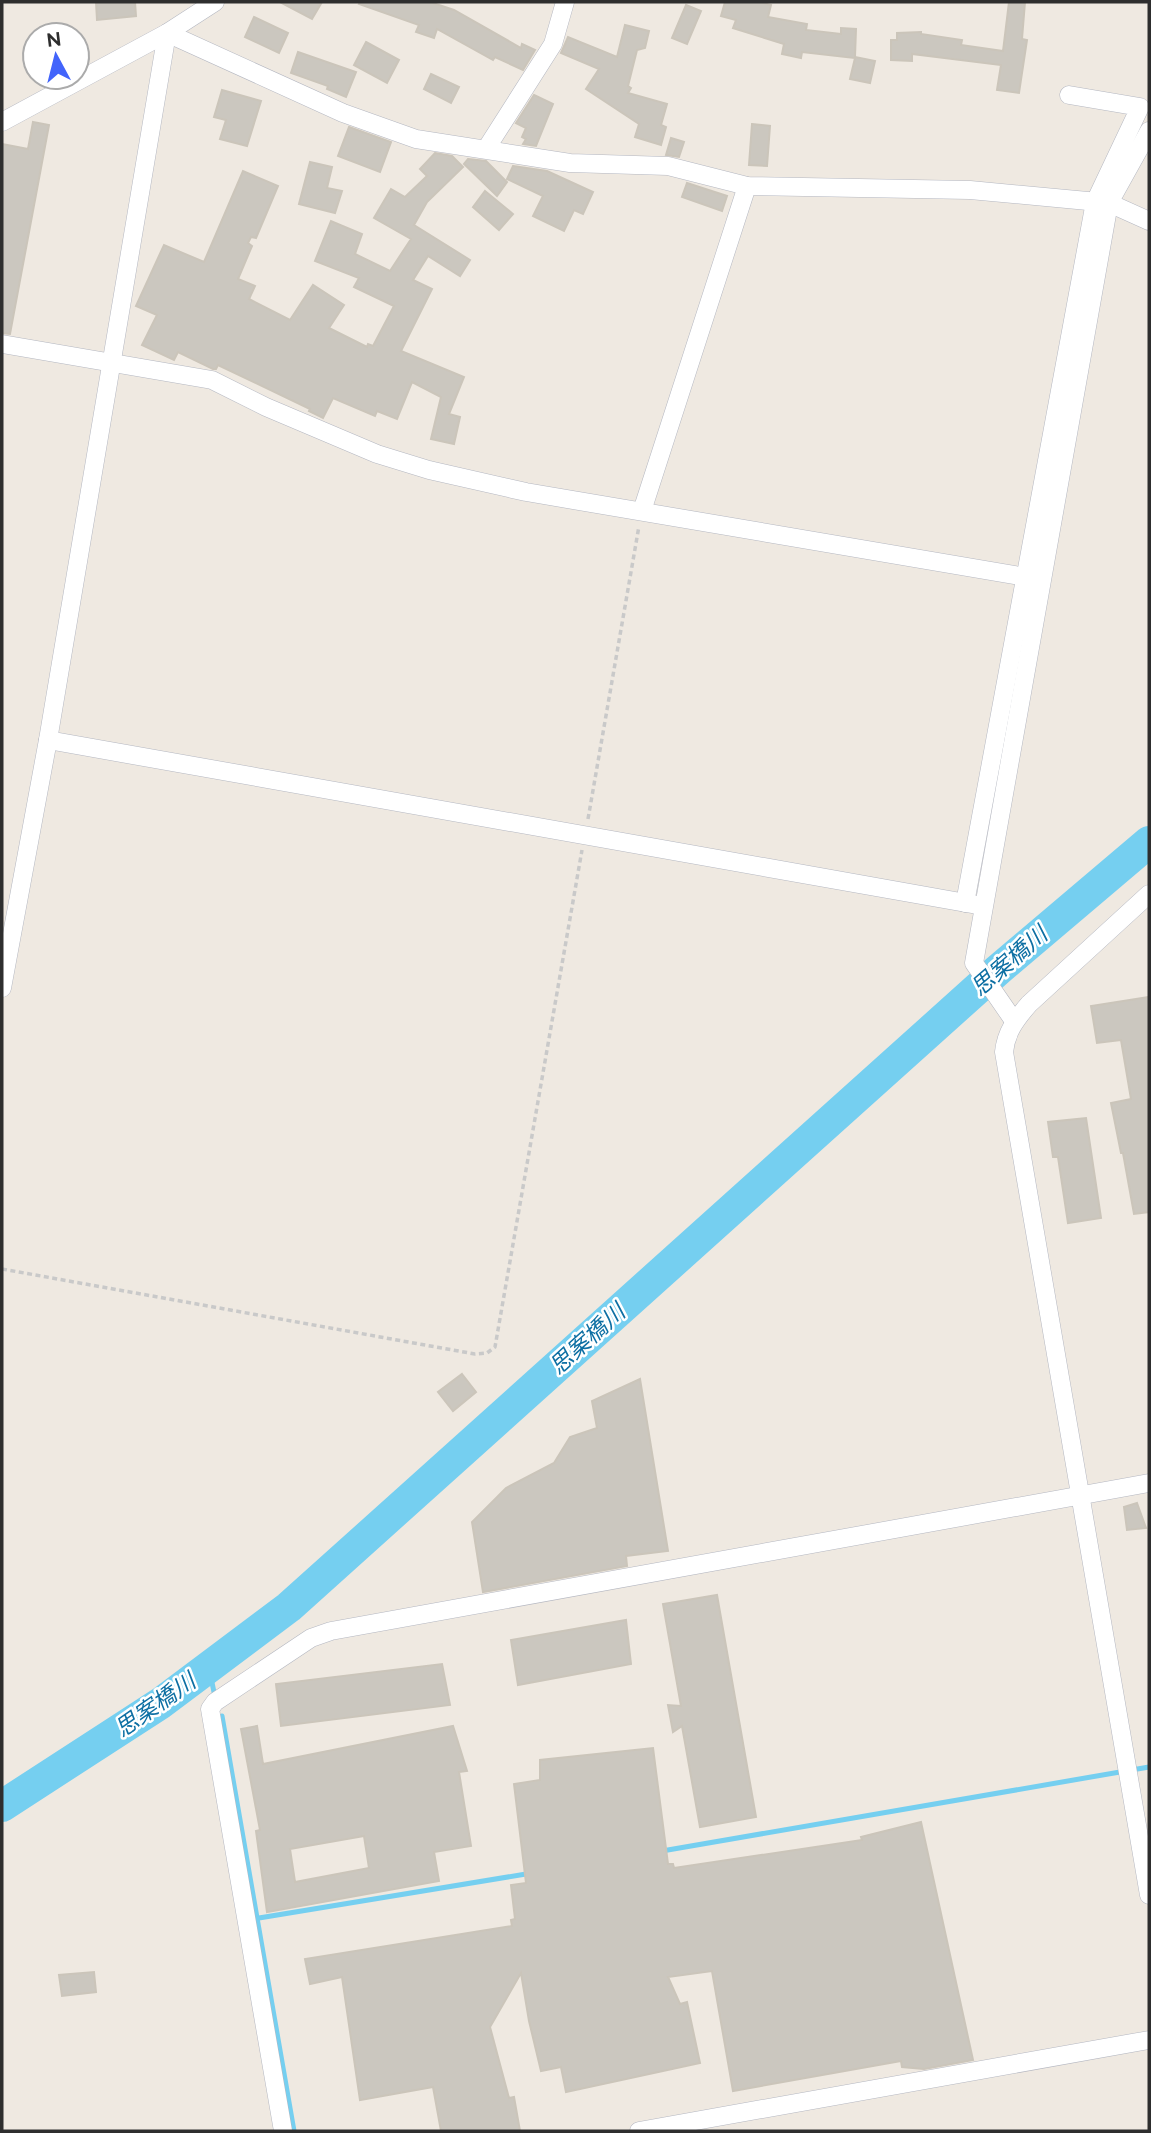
<svg xmlns="http://www.w3.org/2000/svg" width="1151" height="2133" font-family="Raleway,'Noto Sans JP',sans-serif">
<rect width="100%" height="100%" fill="#efe9e1"/>
<g fill="none" stroke-linecap="round" stroke-linejoin="round">
<g stroke="#75cff0" stroke-width="5">
<polyline points="209,1668 215,1697"/>
<polyline points="222,1716 294,2131"/>
<polyline points="662,1851 1149,1767"/>
<polyline points="259,1918 532,1873"/>
</g>
<polyline stroke="#75cff0" stroke-width="32" points="2,1806 161,1703 289,1607 998,970 1149,842"/>
</g>
<g fill="#cbc7bf" stroke="#cbc5ba" stroke-width="2" fill-rule="evenodd">
<polygon points="96,2 135,2 136,16 97,20"/>
<polygon points="280,2 322,2 312,19"/>
<polygon points="360,2 430,2 454,10 521,48 522,44 535,50 523,70 495,57 493,60 437,29 434,38 416,32 419,25 359,4"/>
<polygon points="725,2 759,2 771,5 768,17 807,24 806,30 841,34 841,28 856,29 855,57 875,61 870,83 850,79 855,58 802,52 801,58 782,54 784,44 733,28 736,20 721,16"/>
<polygon points="1009,2 1025,2 1022,39 1027,40 1019,93 997,90 1001,65 912,54 912,61 891,60 891,40 897,40 897,33 921,32 921,34 962,40 961,45 1003,51"/>
<polygon points="686,5 701,11 687,44 672,38"/>
<polygon points="254,17 288,33 279,53 245,37"/>
<polygon points="625,25 649,31 645,48 637,50 628,86 631,88 628,93 667,104 661,125 666,127 661,145 635,137 639,124 586,89 599,69 561,53 568,37 617,57"/>
<polygon points="366,42 399,60 387,83 354,65"/>
<polygon points="298,52 356,72 346,97 327,89 328,86 291,73"/>
<polygon points="431,74 459,87 451,103 424,89"/>
<polygon points="222,90 261,101 247,146 220,139 226,120 214,117"/>
<polygon points="534,95 553,104 536,146 523,144 526,139 522,137 526,128 516,123"/>
<polygon points="33,122 49,125 10,334 2,333 2,144 28,149"/>
<polygon points="752,124 770,126 767,166 749,165"/>
<polygon points="349,127 391,142 380,172 338,156"/>
<polygon points="671,138 684,142 679,157 666,155"/>
<polygon points="435,153 452,156 463,167 427,202 414,225 470,260 460,276 428,256 413,280 432,289 401,351 464,377 449,414 460,417 454,444 431,439 441,397 412,382 397,419 377,411 375,416 333,398 323,418 309,411 310,409 218,365 216,369 213,369 178,352 174,360 142,345 157,315 136,306 164,245 204,262 243,171 278,186 256,238 251,237 248,243 252,246 238,279 255,286 249,299 290,320 313,285 344,305 329,328 367,347 368,344 373,346 394,306 354,287 359,278 315,261 331,221 362,234 355,254 390,271 411,239 374,218 391,189 405,197 427,176 420,169"/>
<polygon points="468,159 486,161 507,182 497,196 464,164"/>
<polygon points="310,162 332,167 327,188 342,191 335,213 299,204"/>
<polygon points="513,166 547,171 593,192 583,214 574,210 564,231 533,216 543,196 507,179"/>
<polygon points="687,183 727,196 722,211 682,197"/>
<polygon points="485,191 513,214 499,230 473,207"/>
<polygon points="1149,997 1149,1212 1134,1214 1123,1153 1121,1153 1111,1103 1131,1099 1121,1040 1097,1043 1091,1006"/>
<polygon points="1086,1118 1101,1218 1068,1223 1058,1157 1053,1157 1048,1122"/>
<polygon points="462,1374 476,1392 453,1411 438,1392"/>
<polygon points="640,1379 668,1551 626,1556 627,1566 483,1592 472,1522 506,1488 554,1463 570,1437 597,1428 592,1401"/>
<polygon points="1137,1503 1146,1528 1127,1530 1124,1507"/>
<polygon points="717,1595 756,1817 700,1827 682,1726 673,1732 668,1705 681,1706 663,1604"/>
<polygon points="626,1620 631,1664 518,1685 511,1640"/>
<polygon points="442,1664 450,1705 281,1726 276,1684"/>
<path d="M257 1726 263 1764 453 1726 467 1771 459 1772 471 1846 434 1852 439 1881 267 1912 256 1831 260 1830 241 1729ZM364 1836 369 1868 295 1882 290 1849Z"/>
<polygon points="653,1748 668,1864 673,1864 674,1868 862,1840 861,1837 921,1822 973,2060 924,2069 902,2067 901,2061 733,2091 712,1971 668,1977 680,2004 687,2002 700,2063 566,2092 561,2067 541,2071 529,2021 521,1973 490,2027 509,2098 514,2097 520,2131 441,2131 433,2087 360,2100 342,1977 310,1984 305,1959 512,1926 511,1920 515,1919 511,1885 526,1883 514,1784 540,1780 540,1760"/>
<polygon points="94,1972 96,1992 62,1996 59,1975"/>
</g>
<g fill="none" stroke-linecap="round" stroke-linejoin="round">
<g stroke="#b4b7c1" stroke-width="19">
<g id="minor">
<polyline points="2,122 167,33 215,2"/>
<polyline points="486,149 553,44 565,2"/>
<polyline points="2,344 212,380 266,407 377,454 429,470 526,492 1026,577"/>
<polyline points="642,511 747,186"/>
<polyline points="48,740 983,906"/>
<path d="M1149 894 1029 1004C1016 1019 1006 1032 1004 1052L1149 1895"/>
<polyline points="965,903 1095,202 1140,107 1069,95"/>
<polyline points="2,988 48,740 167,33 343,113 416,139 570,163 668,166 747,186 970,190 1109,203 1149,221"/>
<polyline points="1014,1021 974,963 1109,203 1149,131"/>
<polyline points="283,2131 210,1709 215,1702 311,1638 331,1631 1149,1483"/>
<polyline points="639,2131 1149,2040"/>
</g>
</g>
<g stroke="#c9c9c9" stroke-width="3.5" stroke-dasharray="5 3.5" stroke-linecap="butt">
<polyline points="588,819 639,526"/>
<polyline points="2,1269 475,1354 487,1353 495,1347 582,850"/>
</g>
<use href="#minor" stroke="#fff" stroke-width="18"/>
</g>
<g text-anchor="middle" stroke-width="5" stroke-linejoin="round" paint-order="stroke">
<g font-size="23" font-style="italic" fill="#0d6fa3" stroke="#fff">
<text transform="translate(1009 961) rotate(-41)" y="8">思案橋川</text>
<text transform="translate(587 1339) rotate(-42)" y="8">思案橋川</text>
<text transform="translate(155 1705) rotate(-35)" y="8">思案橋川</text>
</g>
</g>
<rect width="1151" height="2133" fill="none" stroke="#2e2e2e" stroke-width="7"/>
<g transform="translate(56 56) rotate(353)"><circle r="33" fill="#ffffff" stroke="#ababab" stroke-width="2"/>
<path d="M0-5L12 26L0 18L-12 26Z" fill="#4264fb"/>
<text y="-10" font-size="19" font-weight="bold" text-anchor="middle" fill="#2e2e2e">N</text>
</g>
</svg>
